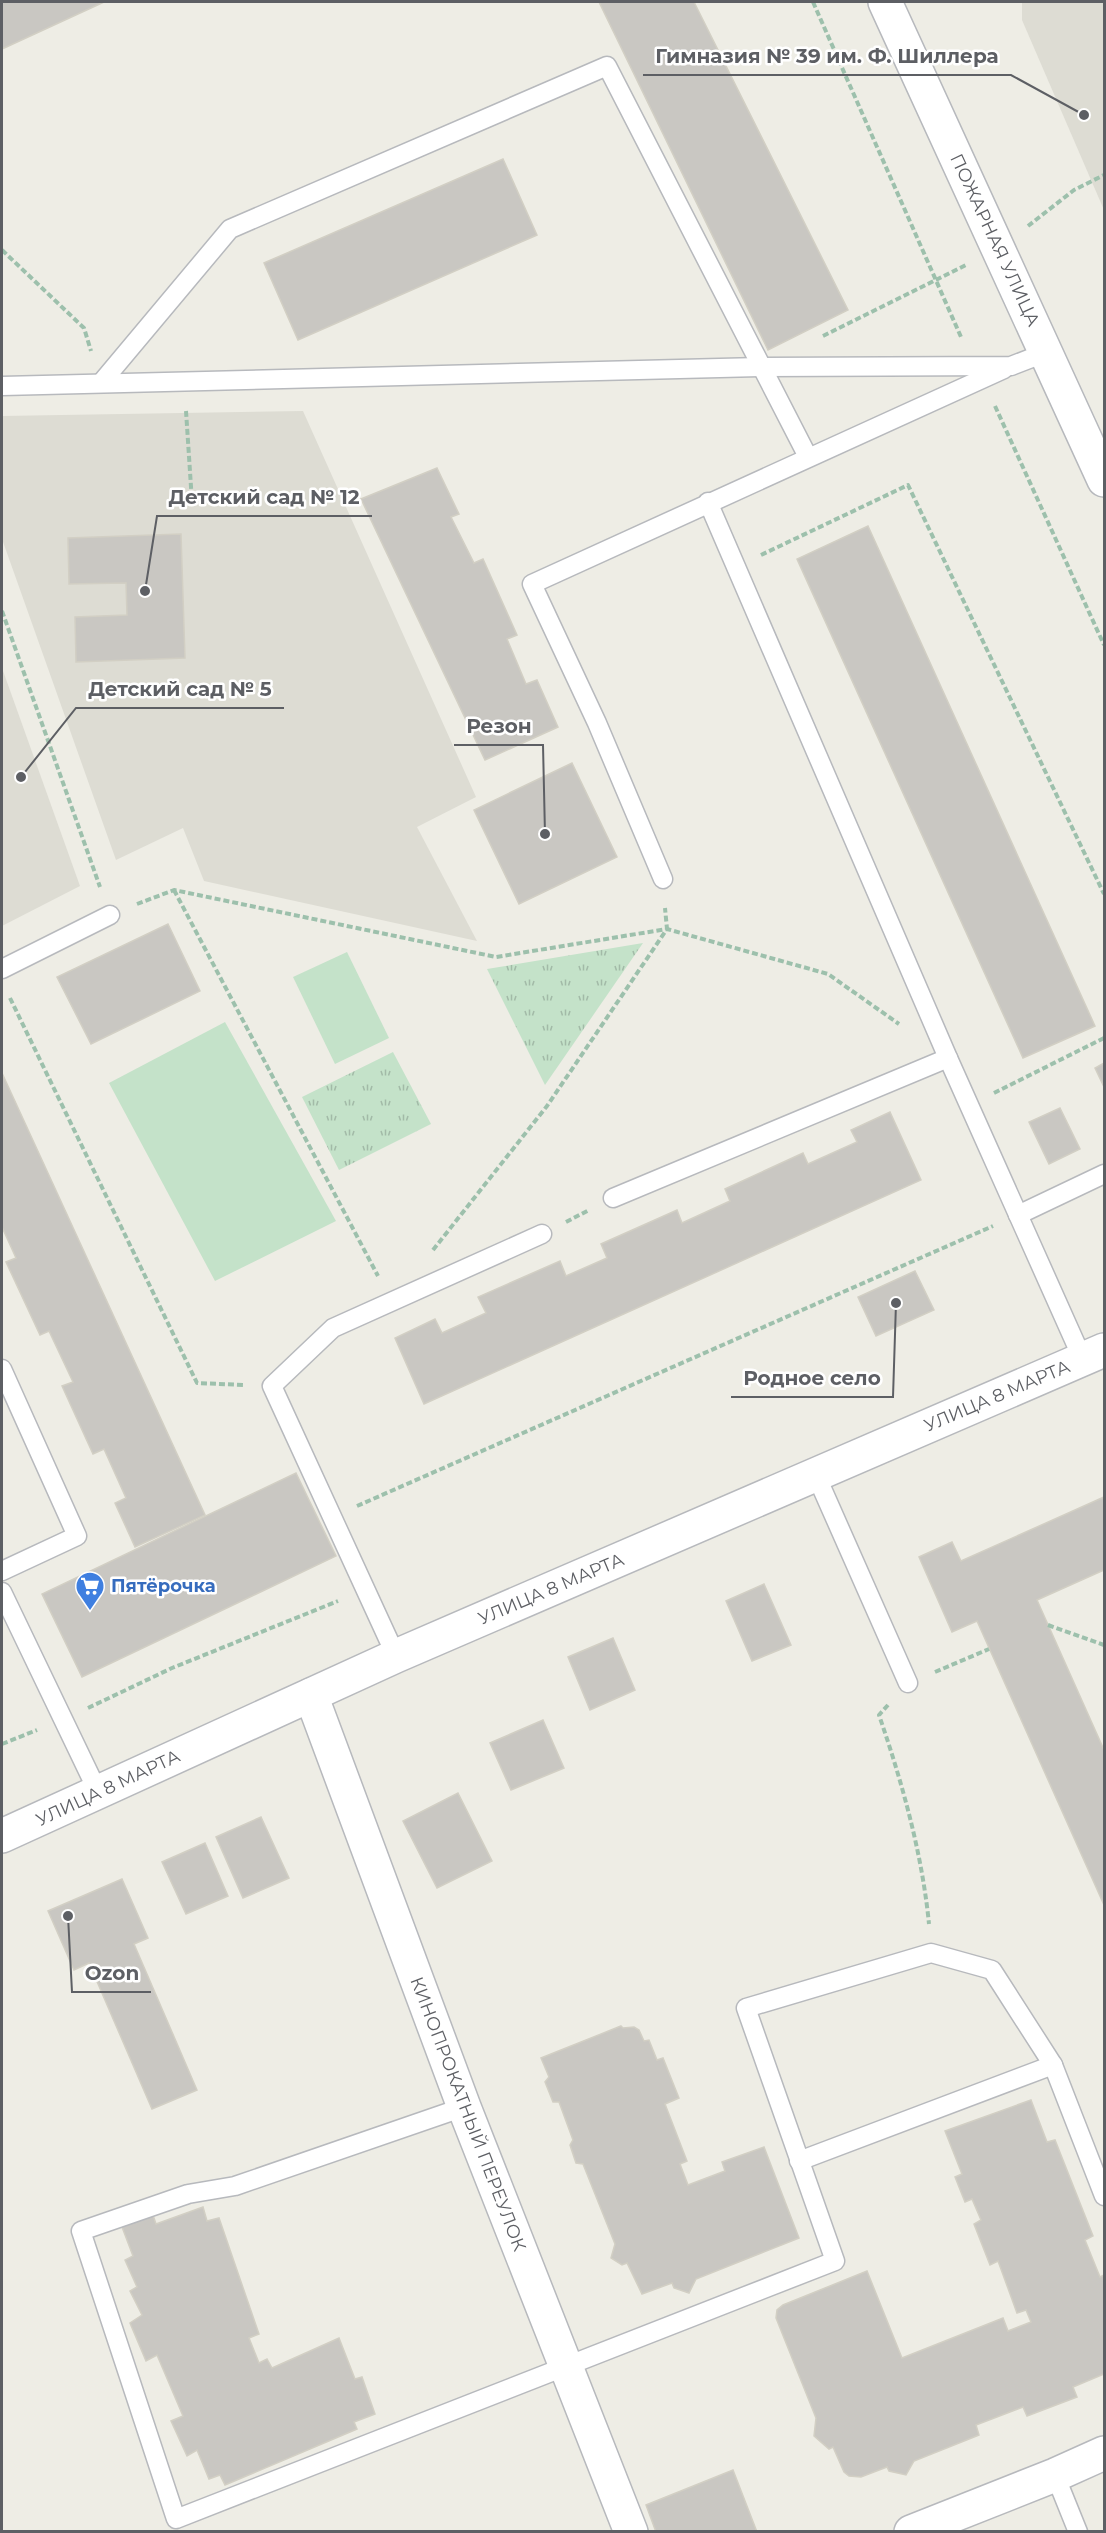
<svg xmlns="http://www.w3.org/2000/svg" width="1106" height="2533" font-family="Montserrat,sans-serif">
<defs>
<pattern id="park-tufts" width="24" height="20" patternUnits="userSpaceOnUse" patternTransform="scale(1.5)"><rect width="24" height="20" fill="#c4e2c9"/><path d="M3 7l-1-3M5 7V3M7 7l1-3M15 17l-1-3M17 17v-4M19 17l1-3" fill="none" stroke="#a2baa7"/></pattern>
</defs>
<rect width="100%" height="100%" fill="#eeede5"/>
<g fill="#dddcd3">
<polygon points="1022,2 1104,2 1104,210 1022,20"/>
<polygon points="303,411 476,797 417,827 477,941 204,881 183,828 116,860 2,539 2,416"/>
<polygon points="2,668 80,886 2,926"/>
</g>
<g fill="url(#park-tufts)">
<polygon points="643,943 545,1085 487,969"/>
<polygon points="393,1052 431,1124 339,1170 302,1097"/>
</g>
<g fill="#c4e2c9">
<polygon points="347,952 389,1038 335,1064 293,977"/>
<polygon points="225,1022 336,1221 215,1281 109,1083"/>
</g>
<g fill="#c9c7c2" stroke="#d2cfc4" stroke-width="1.5">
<polygon points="2,2 104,2 2,49"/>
<polygon points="599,2 694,2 848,310 768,350"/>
<polygon points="503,159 537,235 298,340 264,263"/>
<polygon points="437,468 459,514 451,517 474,563 483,559 517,635 507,639 526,684 537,680 558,727 485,760 361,499"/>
<polygon points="868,526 1095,1026 1023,1058 797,559"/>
<polygon points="181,534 185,658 76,662 75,617 127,615 126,583 69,584 68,538"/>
<polygon points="572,763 617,857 519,904 474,810"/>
<polygon points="168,924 200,991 91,1044 57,977"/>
<polygon points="1104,1063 1104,1087 1095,1068"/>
<polygon points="2,1073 205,1515 135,1547 115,1503 126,1498 104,1449 93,1454 62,1386 73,1382 49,1331 40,1335 6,1262 16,1258 2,1227"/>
<polygon points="1060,1108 1080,1149 1049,1164 1029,1122"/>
<polygon points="890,1112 921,1180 424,1404 395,1338 435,1319 442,1333 486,1313 478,1297 560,1261 566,1276 607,1258 601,1244 677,1210 682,1223 730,1201 725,1189 803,1153 808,1164 857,1142 851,1130"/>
<polygon points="915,1271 934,1310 876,1336 858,1297"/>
<polygon points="296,1473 336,1556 82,1677 42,1594"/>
<polygon points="1104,1497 1104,1570 1037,1600 1104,1750 1104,1905 977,1621 952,1632 919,1557 952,1542 961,1561"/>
<polygon points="764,1584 791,1645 752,1661 726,1601"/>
<polygon points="613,1638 635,1690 590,1710 568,1657"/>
<polygon points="543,1720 564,1768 511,1790 490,1743"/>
<polygon points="458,1793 492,1861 437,1888 403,1821"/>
<polygon points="261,1817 289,1878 243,1898 216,1837"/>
<polygon points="205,1843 228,1896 186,1914 162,1862"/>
<polygon points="122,1879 148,1938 134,1944 197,2090 152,2109 89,1963 74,1970 48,1911"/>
<polygon points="621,2026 623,2028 634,2027 639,2030 644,2041 649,2040 657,2060 663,2058 679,2098 665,2104 687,2161 680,2164 688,2185 725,2171 722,2162 764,2147 799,2238 696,2279 689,2293 674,2288 672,2283 642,2294 627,2263 622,2265 611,2258 615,2244 583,2164 576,2163 570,2145 573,2140 559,2102 553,2102 545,2082 549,2077 541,2058"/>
<polygon points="1031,2100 1047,2142 1055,2140 1093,2236 1085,2240 1100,2277 1104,2275 1104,2374 1073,2387 1077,2397 1027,2416 1023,2407 976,2425 979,2435 914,2461 906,2475 889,2471 887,2467 861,2477 849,2476 844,2472 833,2447 829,2449 814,2436 816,2418 776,2318 777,2310 783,2305 867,2271 902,2358 1003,2318 1008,2331 1031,2322 1026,2310 1017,2313 998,2261 990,2265 974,2224 981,2220 972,2199 965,2202 955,2177 962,2174 945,2131"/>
<polygon points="203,2207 207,2221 219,2218 259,2334 249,2338 259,2363 267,2359 272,2368 339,2338 355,2379 362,2377 375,2414 354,2422 357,2429 225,2485 220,2475 209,2479 197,2450 187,2456 171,2421 183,2416 157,2355 146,2361 130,2323 142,2315 130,2291 137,2287 125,2260 133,2256 122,2227 153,2215 156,2224"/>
<polygon points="733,2470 757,2532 656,2532 646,2505"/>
</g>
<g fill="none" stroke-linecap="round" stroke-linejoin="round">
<g stroke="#b7b9bd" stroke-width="21">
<g id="service">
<polyline points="101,383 230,229 607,66 808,457"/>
<polyline points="2,386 760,367 1011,366 1047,352"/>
<polyline points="708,502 948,1058 1083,1360"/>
<polyline points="663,879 597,723 532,584 1004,369"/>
<polyline points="2,969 110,915"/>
<polyline points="613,1198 948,1058"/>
<polyline points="1018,1215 1104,1174"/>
<polyline points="2,1369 77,1536 2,1571"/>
<polyline points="816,1475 908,1683"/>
<polyline points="2,1592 98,1792"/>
<polyline points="396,1656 272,1386 333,1328 542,1234"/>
<polyline points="464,2107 235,2186 188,2194 81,2231 176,2519 835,2261 746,2008 931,1953 992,1970 1053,2065 1104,2196"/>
<polyline points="799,2161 1053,2065"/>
<polyline points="1055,2475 1078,2532"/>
</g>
</g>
<g stroke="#b7b9bd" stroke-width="36">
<g id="minor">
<polyline points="885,2 1104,480"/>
<polyline points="311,1695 464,2107 631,2532"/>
<polyline points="911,2532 1055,2475 1104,2453"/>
</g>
</g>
<g stroke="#b7b9bd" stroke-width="36">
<polyline id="tertiary" points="2,1836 396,1656 1104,1350"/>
</g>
<g stroke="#9dc0ac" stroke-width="4" stroke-dasharray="6 3" stroke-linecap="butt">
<polyline points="813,2 961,337"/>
<polyline points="1028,226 1074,190 1104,175"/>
<polyline points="2,250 84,328 91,351"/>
<polyline points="823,336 966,265"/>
<polyline points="995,406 1104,645"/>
<polyline points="186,411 192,502"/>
<polyline points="761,555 908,485 1104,894"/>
<polyline points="2,611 100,887"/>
<polyline points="174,890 378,1276"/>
<polyline points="137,904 174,890 496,957 667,929 828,974 899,1024"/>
<polyline points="10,998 197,1383 244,1385"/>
<polyline points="994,1093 1104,1038"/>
<polyline points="566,1222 589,1210"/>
<polyline points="433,1250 547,1106 667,929 665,908"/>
<polyline points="357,1506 993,1226"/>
<polyline points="1048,1625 1104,1645"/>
<polyline points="935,1672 989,1649"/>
<path d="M888 1705 879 1715C902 1782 922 1853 929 1924"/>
<polyline points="88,1708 172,1668 338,1601"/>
<polyline points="2,1744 37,1730"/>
</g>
<use href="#service" stroke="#fff" stroke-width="18"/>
<use href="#minor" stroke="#fff" stroke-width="33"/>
<use href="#tertiary" stroke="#fff" stroke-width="33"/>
</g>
<defs>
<g id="supermarket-pin" transform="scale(1.5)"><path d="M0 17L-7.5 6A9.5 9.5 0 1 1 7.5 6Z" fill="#3f7fe0" stroke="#fff"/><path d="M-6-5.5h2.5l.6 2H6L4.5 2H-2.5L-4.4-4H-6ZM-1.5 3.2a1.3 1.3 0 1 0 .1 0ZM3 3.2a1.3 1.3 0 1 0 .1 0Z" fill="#fff"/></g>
</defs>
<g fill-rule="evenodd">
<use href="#supermarket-pin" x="90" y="1586"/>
</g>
<g text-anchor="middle" stroke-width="5" stroke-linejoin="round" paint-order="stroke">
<g font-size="18" fill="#5d5f64" stroke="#fff">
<text transform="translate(995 240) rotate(65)" y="6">ПОЖАРНАЯ УЛИЦА</text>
<text transform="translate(997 1396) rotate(-23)" y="6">УЛИЦА 8 МАРТА</text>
<text transform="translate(551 1589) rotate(-23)" y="6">УЛИЦА 8 МАРТА</text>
<text transform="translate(108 1788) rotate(-25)" y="6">УЛИЦА 8 МАРТА</text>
<text transform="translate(468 2114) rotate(69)" y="6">КИНОПРОКАТНЫЙ ПЕРЕУЛОК</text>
</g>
<g font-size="18" font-weight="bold" fill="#366cbe" stroke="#fff" text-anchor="start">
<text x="111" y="1592">Пятёрочка</text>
</g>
</g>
<path fill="none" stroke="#5d5f64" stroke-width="2" d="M1084 115L1011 75H643M145 591L157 516H372M21 777L76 708H284M545 834L543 745H454M896 1303L893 1397H731M68 1916L72 1992H151"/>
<g fill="#5d5f64" stroke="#fff" stroke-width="2">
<circle cx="1084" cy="115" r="6"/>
<circle cx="145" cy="591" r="6"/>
<circle cx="21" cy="777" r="6"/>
<circle cx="545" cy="834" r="6"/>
<circle cx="896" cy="1303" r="6"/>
<circle cx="68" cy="1916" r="6"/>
</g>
<g font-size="20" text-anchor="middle" font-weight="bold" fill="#5d5f64" stroke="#fff" stroke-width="5" stroke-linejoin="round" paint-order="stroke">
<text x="827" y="63">Гимназия № 39 им. Ф. Шиллера</text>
<text x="264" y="504">Детский сад № 12</text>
<text x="180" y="696">Детский сад № 5</text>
<text x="499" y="733">Резон</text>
<text x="812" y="1385">Родное село</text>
<text x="112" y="1980">Ozon</text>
</g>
<rect width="1106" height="2533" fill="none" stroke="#5d5f64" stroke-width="6"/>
</svg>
